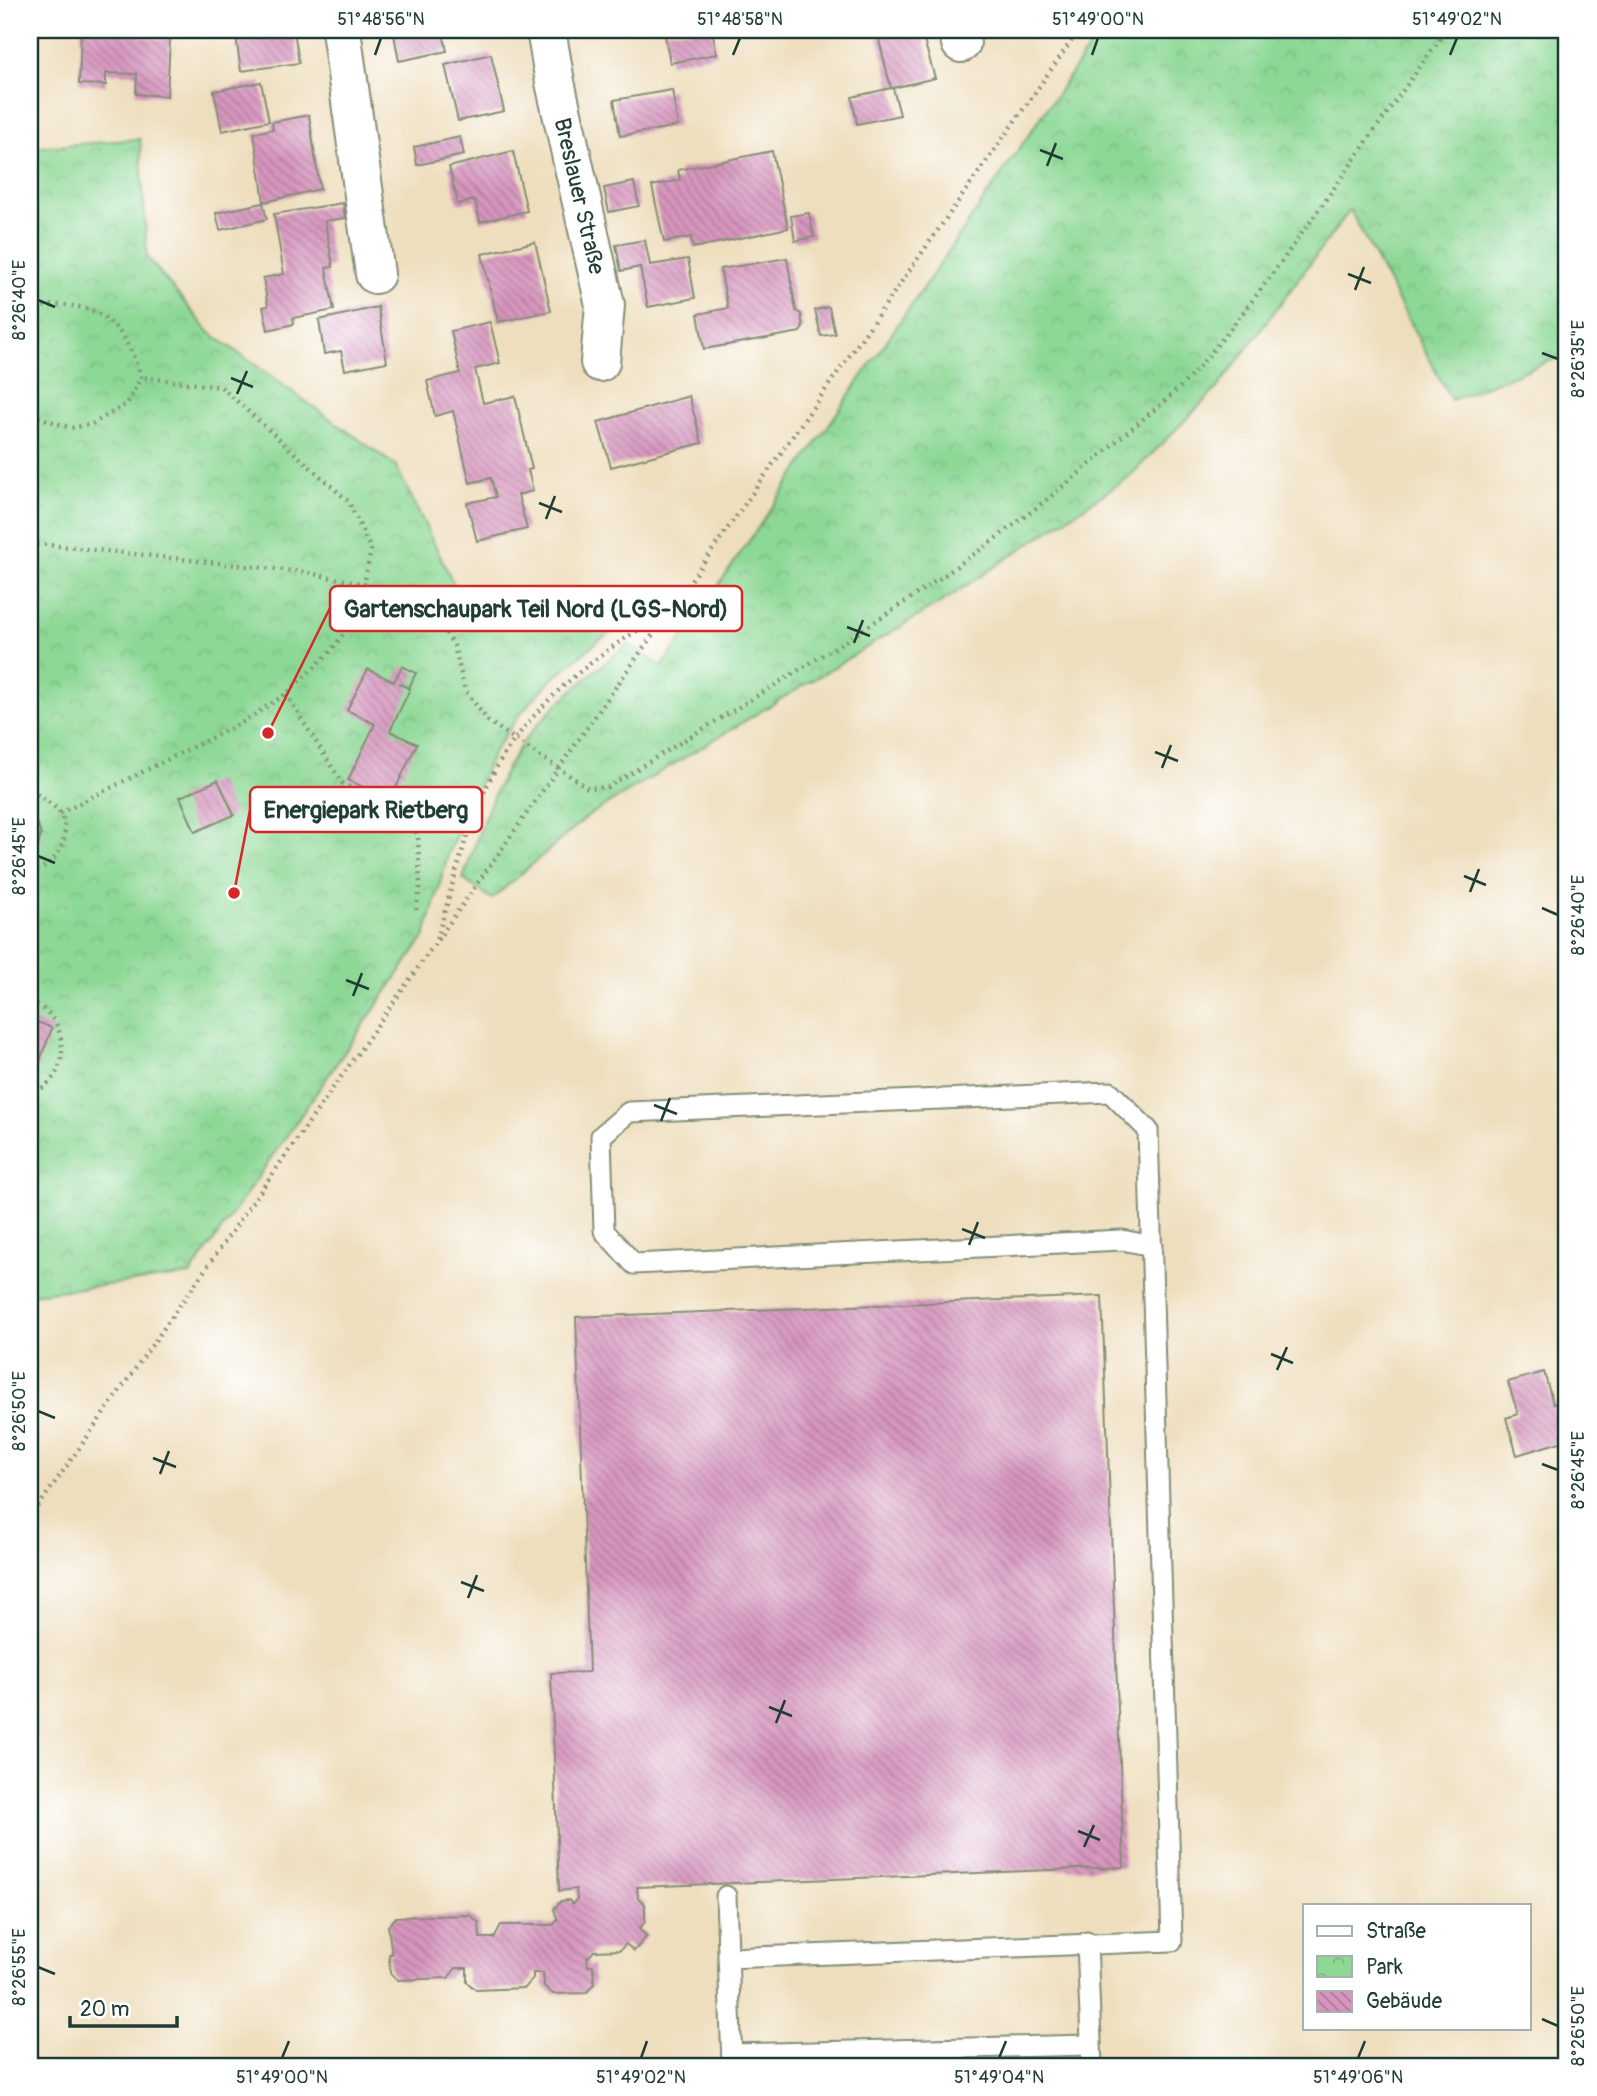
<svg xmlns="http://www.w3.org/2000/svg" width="1597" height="2096" font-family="Pangolin,sans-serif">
<defs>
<pattern id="park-crowns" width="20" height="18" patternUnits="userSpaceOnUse" patternTransform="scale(1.75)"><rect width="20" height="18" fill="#8dd895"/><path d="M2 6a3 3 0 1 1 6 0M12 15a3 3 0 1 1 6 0" fill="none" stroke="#79ba81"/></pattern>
<pattern id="building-back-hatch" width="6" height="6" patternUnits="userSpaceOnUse" patternTransform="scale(1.75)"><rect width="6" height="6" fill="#d795be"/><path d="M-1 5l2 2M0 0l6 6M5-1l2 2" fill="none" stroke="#ae7b9b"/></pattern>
</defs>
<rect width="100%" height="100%" fill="#fff"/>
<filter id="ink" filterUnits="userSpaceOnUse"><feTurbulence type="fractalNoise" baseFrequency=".0143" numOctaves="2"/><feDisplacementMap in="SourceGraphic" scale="14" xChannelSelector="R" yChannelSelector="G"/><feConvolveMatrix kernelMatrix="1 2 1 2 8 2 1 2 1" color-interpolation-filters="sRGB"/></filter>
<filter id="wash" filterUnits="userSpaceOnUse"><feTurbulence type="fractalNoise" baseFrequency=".00686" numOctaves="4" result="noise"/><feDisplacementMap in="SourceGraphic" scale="28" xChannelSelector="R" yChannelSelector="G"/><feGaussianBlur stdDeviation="1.57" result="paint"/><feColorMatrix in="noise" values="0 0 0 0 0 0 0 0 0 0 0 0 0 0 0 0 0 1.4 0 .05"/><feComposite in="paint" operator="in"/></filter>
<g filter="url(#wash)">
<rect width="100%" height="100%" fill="#eedebd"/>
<g fill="url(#park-crowns)" stroke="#568a64" stroke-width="2">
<path d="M1101 30H1567V354L1451 400 1350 210 1218 387 1129 477 948 598 588 816 492 899 463 879C481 827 499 767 537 725 564 695 596 669 629 644L662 667Z"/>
<polygon points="140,139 147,257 209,332 396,466 465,607 661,590 647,609 598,641 551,680 520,714 493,753 449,851 425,936 190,1275 30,1294 30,148"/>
</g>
<g id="blocks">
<g fill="url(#building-back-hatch)">
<polygon points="81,30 141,30 140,37 170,39 167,96 136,94 137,74 106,73 106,85 79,84"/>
<polygon points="235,30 294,30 299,63 241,71"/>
<polygon points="393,30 442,30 447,51 399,61"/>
<polygon points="664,30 712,30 717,54 670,63"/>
<polygon points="905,30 921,30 935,78 893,88 900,115 857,124 852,97 891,88 878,36"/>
<polygon points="30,34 35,34 32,77 30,77"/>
<polygon points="491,54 504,111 458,121 445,65"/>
<polygon points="261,82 269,121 222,131 214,91"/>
<polygon points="672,90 678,126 620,136 614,100"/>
<polygon points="309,115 320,189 264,202 254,133 273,129 272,122"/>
<polygon points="460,137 464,155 417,165 414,147"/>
<polygon points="513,151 527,211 480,222 475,200 458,204 449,167"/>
<polygon points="772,151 788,228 693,248 691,237 664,242 652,186 680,180 678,170"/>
<polygon points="634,182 639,206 609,212 604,188"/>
<polygon points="263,203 267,219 220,230 216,213"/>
<polygon points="343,203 345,218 325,221 333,267 326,268 334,310 293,318 294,324 268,330 263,307 268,306 263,278 284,274 274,214"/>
<polygon points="809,213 814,237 795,241 791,216"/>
<polygon points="645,240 650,265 688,259 695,298 648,307 640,267 621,271 616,245"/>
<polygon points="535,242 551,311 498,322 482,254"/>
<polygon points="787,258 796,311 801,314 803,327 800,332 704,349 698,314 728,308 720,269"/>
<polygon points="378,307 387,362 345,370 341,351 324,354 319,320"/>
<polygon points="829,307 835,334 821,336 815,310"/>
<polygon points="490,322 500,363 475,369 483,403 515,396 532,469 528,470 533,491 518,495 527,529 477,541 467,503 496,497 491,478 470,483 453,411 435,416 427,381 460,373 451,331"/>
<polygon points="689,396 702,443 611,467 598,422"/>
<polygon points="402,666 416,673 409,688 398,683 410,689 390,731 417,744 390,800 348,780 375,724 347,710 368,669 394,682"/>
<polygon points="218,780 234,815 195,832 180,797"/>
<polygon points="30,818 38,824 41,836 38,845 30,851"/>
<polygon points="30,1019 52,1028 30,1088"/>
<polygon points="1102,1296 1124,1867 637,1887 638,1898 645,1904 645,1922 639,1929 647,1936 634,1951 626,1944 620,1950 594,1951 587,1958 588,1966 593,1966 594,1984 586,1993 553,1994 544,1986 543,1973 533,1973 533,1978 525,1988 476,1990 467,1982 467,1968 456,1968 448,1978 398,1980 390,1973 389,1954 392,1954 388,1926 396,1917 470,1915 479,1923 480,1938 494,1938 501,1925 553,1925 558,1920 554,1909 561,1901 569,1900 572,1904 577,1899 576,1889 559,1891 551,1673 589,1672 576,1317"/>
<polygon points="1544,1372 1553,1404 1566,1400 1567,1440 1517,1455 1506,1418 1518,1414 1508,1382"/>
</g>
</g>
</g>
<g filter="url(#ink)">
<use href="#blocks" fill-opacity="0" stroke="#868e78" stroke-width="2"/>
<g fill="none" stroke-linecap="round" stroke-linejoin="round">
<g stroke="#868e78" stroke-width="23">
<g id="lane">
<polyline points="726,1896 732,2065"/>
<polyline points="1087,1942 1092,2066"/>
<polyline points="728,1958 1172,1941 1148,1130 1110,1092 629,1112 601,1136 604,1231 634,1264 1122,1240 1152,1246"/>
<polyline points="732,2054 1090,2045"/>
</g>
</g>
<g stroke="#868e78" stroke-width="42">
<g id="street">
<polyline points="341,30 375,274"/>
<polyline points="546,30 555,82 605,305 600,362"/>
<polyline points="958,30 961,43"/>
</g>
</g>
<g stroke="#868e78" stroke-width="4.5" stroke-dasharray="2 5" stroke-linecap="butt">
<path d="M30 310C39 306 52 305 62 305 109 306 128 336 141 377L127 404 92 424 71 428 30 414"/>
<path d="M30 543 303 572 364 584 421 610 441 625 454 646 465 690 488 721 588 788 608 787C781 680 959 580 1112 445 1140 420 1174 397 1198 368 1288 262 1364 141 1447 30"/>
<polyline points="286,694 342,783 408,817 418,836 420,886 416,912"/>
<path d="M30 795 37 794C44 799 55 806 59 812 75 836 55 869 30 872"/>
<polyline points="60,813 243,722 286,694 329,653 346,631 350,612 364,584 371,550 349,502 221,387 141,377"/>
<path d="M30 1002C64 1012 74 1063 45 1086 42 1089 34 1090 30 1092"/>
<polyline points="30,1518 1079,30"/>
</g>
<use href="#lane" stroke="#fff" stroke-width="19"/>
<use href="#street" stroke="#fff" stroke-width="38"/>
<path stroke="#868e78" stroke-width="4.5" stroke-dasharray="2 5" stroke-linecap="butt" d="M437 939C457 872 472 796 515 739 555 686 609 645 667 613"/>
</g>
</g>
<path fill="none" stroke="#1f3d34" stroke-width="2.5" d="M375 55 381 38M733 55 740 38M1092 55 1098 38M1450 55 1457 38M1040 150 1063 159M1047 166 1056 143M1348 274 1371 283M1355 290 1364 267M38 300 55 307M1542 353 1558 359M231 378 253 387M237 394 247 371M539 503 562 512M546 519 555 496M847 627 870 636M854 643 863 620M1155 752 1178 761M1162 768 1171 745M38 856 55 863M1464 876 1486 885M1470 892 1479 869M1542 908 1558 915M346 980 369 989M353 996 362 973M654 1105 677 1114M661 1121 670 1098M962 1229 985 1238M969 1245 978 1222M1271 1354 1293 1363M1277 1370 1287 1347M38 1411 55 1418M153 1458 176 1467M1542 1464 1558 1470M160 1474 169 1451M461 1582 484 1591M468 1598 477 1575M769 1707 792 1716M776 1723 785 1700M1078 1831 1100 1840M1084 1847 1094 1825M38 1967 55 1974M1542 2019 1558 2026M282 2058 289 2041M641 2058 647 2041M999 2058 1006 2041M1358 2058 1365 2041"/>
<g text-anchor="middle" stroke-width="7" stroke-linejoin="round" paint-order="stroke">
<g font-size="23" fill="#1f3d34" stroke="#fff">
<text transform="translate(580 196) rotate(77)" y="8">Breslauer Straße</text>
</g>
</g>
<path fill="none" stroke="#d62828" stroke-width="2.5" d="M268 733L330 608M234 893L250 810"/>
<g fill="#d62828" stroke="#fff" stroke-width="2.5">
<circle cx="268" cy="733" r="7"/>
<circle cx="234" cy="893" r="7"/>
</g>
<g fill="#fff" stroke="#d62828" stroke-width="2.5">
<rect x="330" y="586" width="412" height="45" rx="7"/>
<rect x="250" y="787" width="232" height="45" rx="7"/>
</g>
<g font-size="24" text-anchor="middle" font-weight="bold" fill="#1f3d34">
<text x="536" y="617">Gartenschaupark Teil Nord (LGS-Nord)</text>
<text x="366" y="818">Energiepark Rietberg</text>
</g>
<rect width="1597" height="2096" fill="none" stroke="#fff" stroke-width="77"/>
<rect x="1303" y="1904" width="228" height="126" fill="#ffffff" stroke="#a5b1ae" stroke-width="2"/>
<rect x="1317" y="1926" width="35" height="10" fill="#ffffff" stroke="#a5b1ae" stroke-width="2"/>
<text x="1366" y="1938" font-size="21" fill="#1f3d34">Straße</text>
<rect x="1317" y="1956" width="35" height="21" fill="url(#park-crowns)" stroke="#a5b1ae" stroke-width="2"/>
<text x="1366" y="1974" font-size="21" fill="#1f3d34">Park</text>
<rect x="1317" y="1991" width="35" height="21" fill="url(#building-back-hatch)" stroke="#a5b1ae" stroke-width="2"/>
<text x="1366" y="2008" font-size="21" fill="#1f3d34">Gebäude</text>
<path d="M70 2016v10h107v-10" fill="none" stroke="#1f3d34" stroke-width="3.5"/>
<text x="80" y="2016" font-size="21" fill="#1f3d34" stroke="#ffffff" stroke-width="5" paint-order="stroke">20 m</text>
<rect x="38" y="38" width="1520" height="2020" fill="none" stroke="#1f3d34" stroke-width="2.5"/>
<g font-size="18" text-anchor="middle" fill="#1f3d34">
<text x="381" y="25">51°48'56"N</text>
<text x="740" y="25">51°48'58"N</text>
<text x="1098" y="25">51°49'00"N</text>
<text x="1457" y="25">51°49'02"N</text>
<text transform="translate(19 300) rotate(-90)" y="6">8°26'40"E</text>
<text transform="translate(1578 359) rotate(-90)" y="6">8°26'35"E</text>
<text transform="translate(19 856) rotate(-90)" y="6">8°26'45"E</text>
<text transform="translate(1578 915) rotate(-90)" y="6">8°26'40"E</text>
<text transform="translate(19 1411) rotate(-90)" y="6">8°26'50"E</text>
<text transform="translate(1578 1470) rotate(-90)" y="6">8°26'45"E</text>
<text transform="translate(19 1967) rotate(-90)" y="6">8°26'55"E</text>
<text transform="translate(1578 2026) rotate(-90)" y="6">8°26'50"E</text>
<text x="282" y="2083">51°49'00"N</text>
<text x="641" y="2083">51°49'02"N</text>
<text x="999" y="2083">51°49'04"N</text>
<text x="1358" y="2083">51°49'06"N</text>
</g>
</svg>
